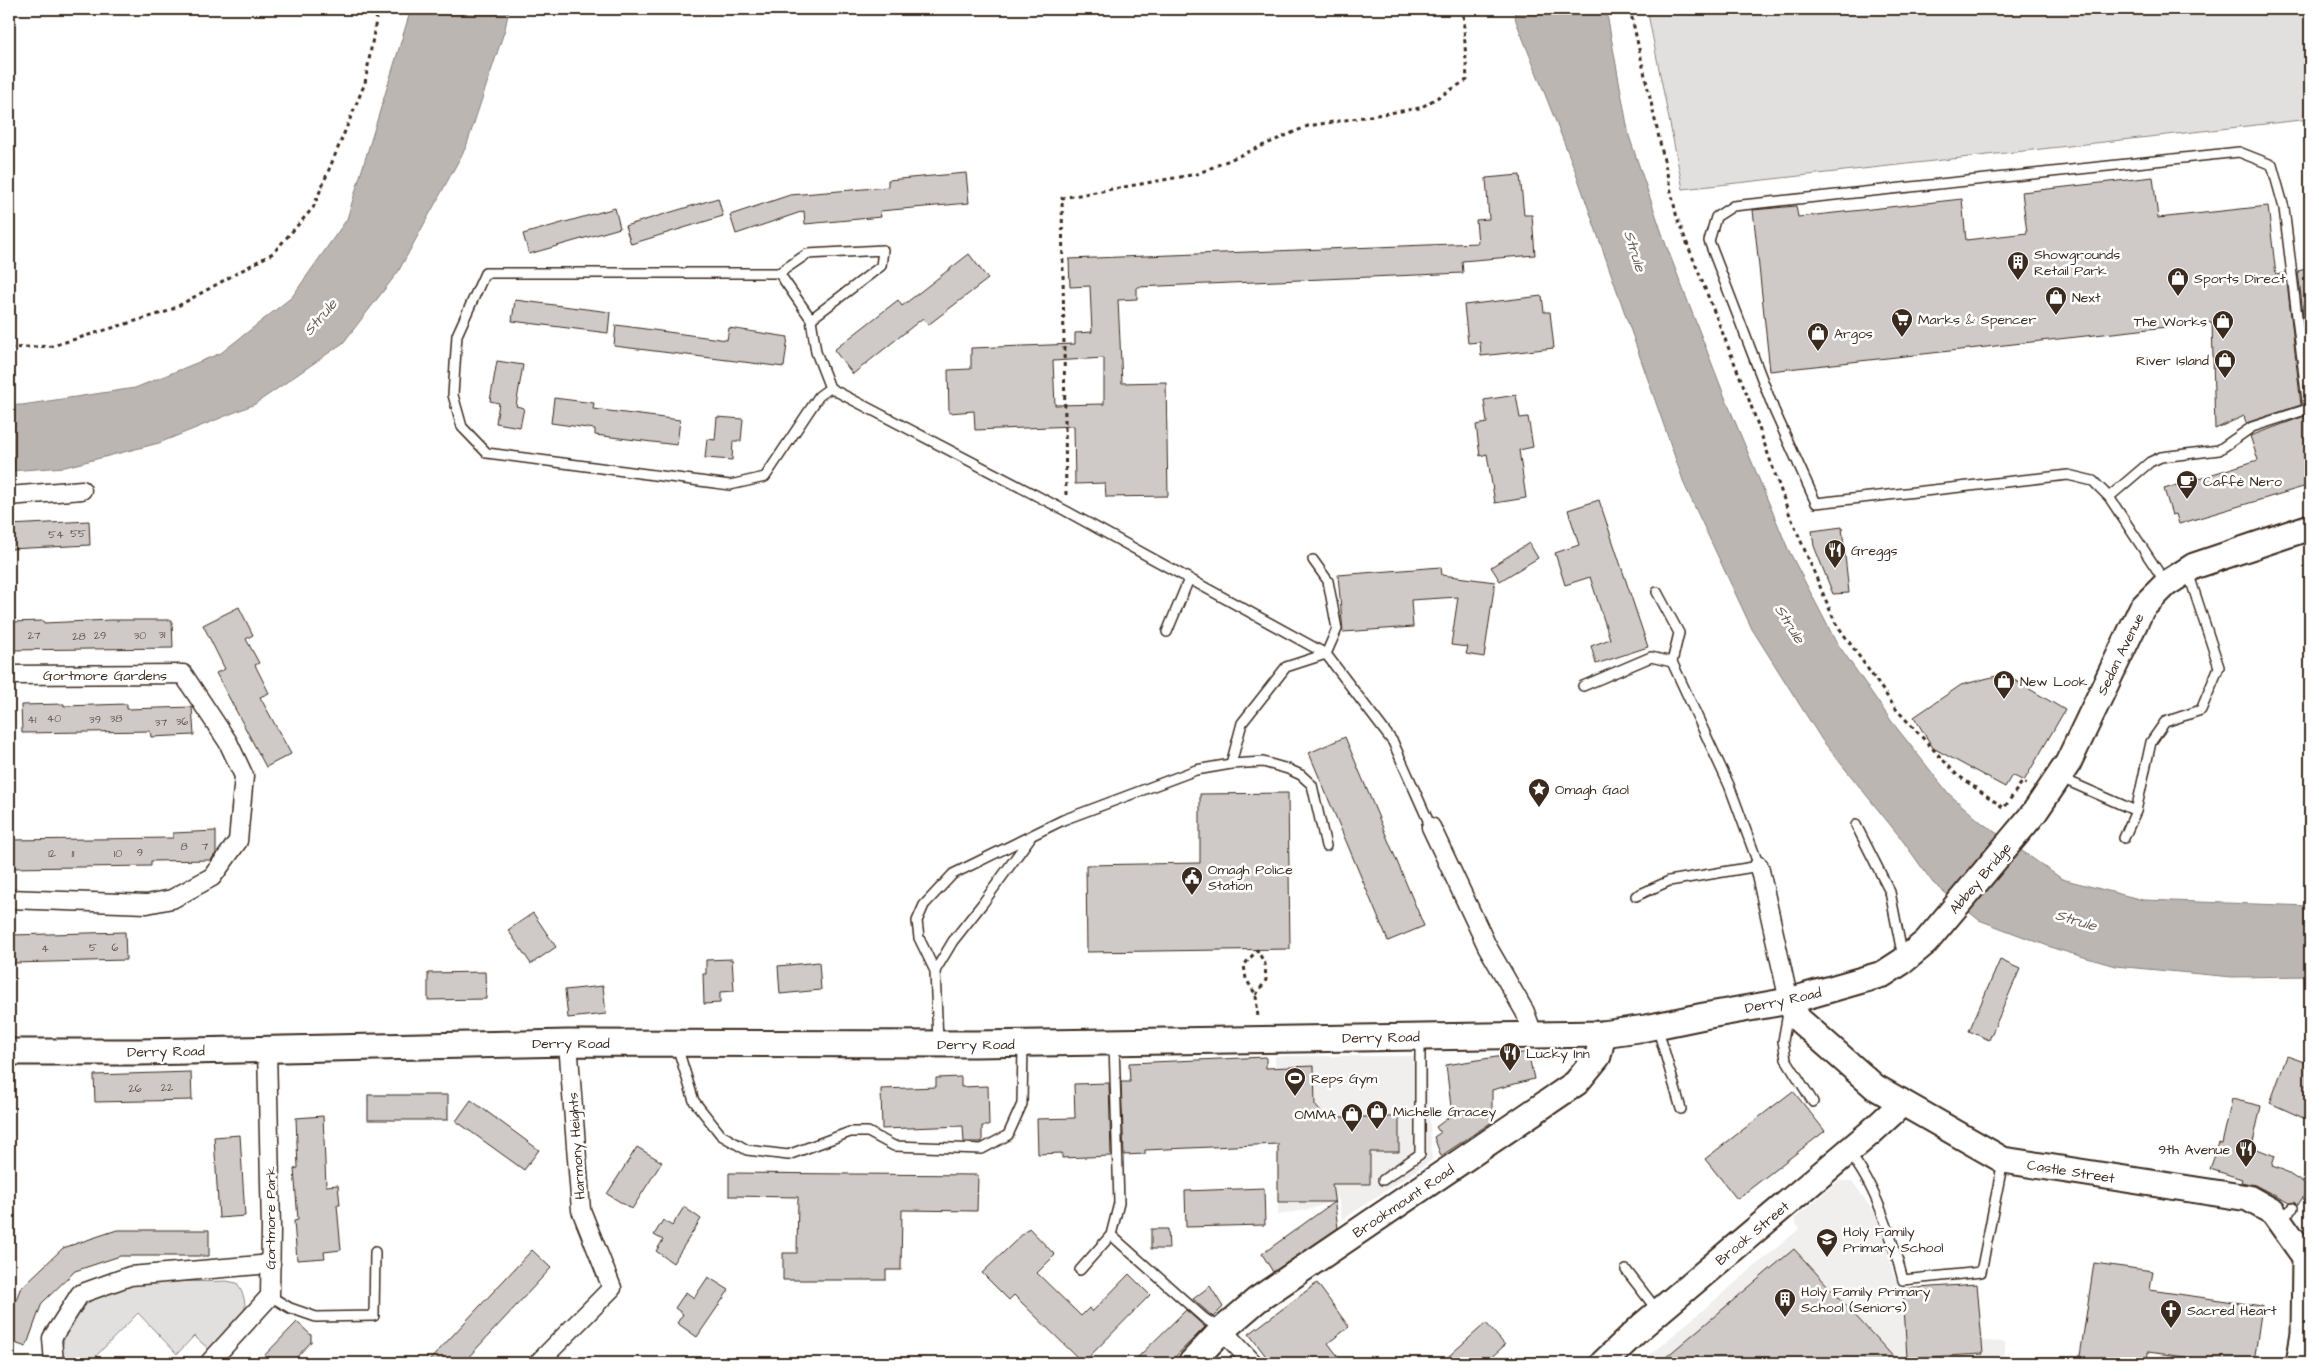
<svg xmlns="http://www.w3.org/2000/svg" width="2319" height="1372" font-family="'Architects Daughter',sans-serif">
<rect width="100%" height="100%" fill="#fff"/>
<filter id="ink" filterUnits="userSpaceOnUse"><feTurbulence type="fractalNoise" baseFrequency=".02" numOctaves="2"/><feDisplacementMap in="SourceGraphic" scale="10" xChannelSelector="R" yChannelSelector="G"/><feConvolveMatrix kernelMatrix="1 2 1 2 8 2 1 2 1" color-interpolation-filters="sRGB"/></filter>
<g filter="url(#ink)">
<g fill="#f1efee">
<polygon points="1275,1056 1426,1056 1432,1160 1342,1220 1338,1197 1334,1201 1311,1209 1278,1215"/>
<polygon points="1838,1181 1852,1181 1878,1218 1894,1276 1903,1288 1977,1284 1983,1341 2005,1342 2005,1363 1640,1363 1799,1229 1794,1219"/>
</g>
<g fill="#e2e0de" stroke="#8e857e">
<polygon points="1647,9 2310,9 2310,119 1683,189"/>
<path d="M226 1281 237 1283C258 1317 234 1328 211 1351L194 1336 177 1354 138 1313 96 1356 102 1363H62C57 1321 97 1286 137 1282 166 1279 197 1283 226 1281Z"/>
</g>
<g fill="#bcb6b3" stroke="#887e77">
<polygon points="411,9 509,9 505,29 466,147 398,272 343,343 255,404 159,443 65,467 9,471 9,405 22,405 135,388 221,353 292,297 347,219"/>
<polygon points="1514,9 1606,9 1629,136 1666,245 1724,395 1788,549 1835,640 1892,722 1949,794 1982,823 2062,879 2143,900 2310,906 2310,976 2232,977 2115,966 2056,949 1979,920 1933,883 1900,837 1822,740 1752,629 1685,486 1575,170 1516,21"/>
</g>
<g fill="#cfcac7" stroke="#3b2a1e" fill-rule="evenodd">
<polygon points="966,173 969,203 880,211 881,217 805,224 804,211 736,234 730,215 790,195 888,187 888,180"/>
<path d="M1520 175 1524 215H1532L1535 255 1462 261 1463 273 1137 287V299L1118 300 1122 383 1166 382 1168 496 1106 497 1105 483 1075 484 1074 426 975 430 974 411 949 413 948 370 971 369V348L1075 344V333L1092 332 1090 286 1070 287 1069 259 1478 243 1476 220 1489 219 1486 178ZM1104 358V404L1055 405 1053 361Z"/>
<polygon points="2153,177 2158,218 2268,206 2276,275 2286,273 2301,405 2246,423 2244,416 2215,429 2212,322 1770,371 1753,210 1796,206 1798,217 1962,199 1966,240 2027,233 2022,192"/>
<polygon points="718,198 723,216 631,244 625,226"/>
<polygon points="615,208 620,228 529,254 523,234"/>
<polygon points="969,254 988,279 928,325 923,318 853,374 834,350 898,300 902,306"/>
<polygon points="2310,268 2310,375 2298,271"/>
<polygon points="1542,296 1544,312 1550,312 1554,348 1481,356 1480,342 1468,343 1464,305"/>
<polygon points="515,300 610,312 608,333 512,321"/>
<polygon points="616,325 727,340 729,328 788,337 784,367 614,346"/>
<polygon points="497,361 523,365 516,406 524,408 520,427 496,423 499,403 490,401"/>
<polygon points="1516,395 1520,418 1528,417 1533,447 1519,450 1526,498 1495,503 1487,454 1480,456 1476,425 1487,423 1484,400"/>
<polygon points="554,398 594,403 593,409 680,420 677,445 595,435 595,429 551,423"/>
<polygon points="2305,416 2306,420 2310,418 2310,485 2179,524 2176,514 2172,515 2164,489 2258,460 2250,436"/>
<polygon points="717,417 743,419 741,441 733,441 732,460 705,458 707,439 715,440"/>
<polygon points="1599,500 1648,647 1596,664 1591,646 1610,639 1590,577 1565,585 1555,553 1579,545 1568,510"/>
<polygon points="89,521 90,545 9,549 9,525"/>
<polygon points="1842,527 1849,593 1833,594 1814,546 1812,531"/>
<polygon points="1529,543 1538,558 1500,581 1491,567"/>
<polygon points="1441,567 1442,575 1495,582 1484,657 1466,654 1468,647 1451,645 1458,597 1411,600 1413,627 1343,632 1338,575"/>
<polygon points="239,607 253,635 246,639 259,663 255,665 269,693 260,697 291,754 266,767 216,673 225,669 203,625"/>
<polygon points="111,620 172,620 173,648 9,650 9,622 44,621 44,623"/>
<polygon points="2004,674 2065,710 2024,781 2012,775 2005,787 1933,748 1914,717 1961,685"/>
<polygon points="64,704 64,706 127,704 127,709 192,707 194,735 151,737 150,731 22,733 21,705"/>
<polygon points="1345,737 1424,926 1388,941 1309,753"/>
<polygon points="1288,793 1290,949 1087,952 1086,865 1200,863 1200,794"/>
<polygon points="216,831 216,853 211,860 151,861 151,866 9,868 9,840 173,838 173,833"/>
<polygon points="533,913 556,947 531,964 508,930"/>
<polygon points="125,932 126,960 13,963 12,935"/>
<polygon points="732,959 734,991 720,992 720,1003 704,1004 703,974 706,974 706,960"/>
<polygon points="2000,960 2020,969 1989,1040 1969,1031"/>
<polygon points="819,962 821,990 780,994 778,966"/>
<polygon points="485,972 486,999 428,1000 428,973"/>
<polygon points="603,986 606,1014 568,1018 565,990"/>
<polygon points="1528,1052 1534,1079 1492,1090 1492,1122 1441,1156 1434,1137 1440,1133 1436,1127 1452,1115 1446,1065"/>
<polygon points="2287,1056 2310,1064 2310,1121 2270,1103"/>
<polygon points="1266,1057 1266,1068 1314,1066 1315,1105 1325,1117 1399,1117 1399,1152 1370,1152 1370,1184 1332,1184 1338,1228 1273,1272 1262,1254 1334,1202 1278,1202 1278,1144 1145,1150 1145,1154 1124,1155 1121,1082 1130,1082 1129,1063"/>
<polygon points="191,1072 192,1100 95,1102 94,1075"/>
<polygon points="961,1077 961,1087 988,1086 989,1126 982,1126 982,1142 964,1142 963,1126 882,1129 881,1089 936,1087 936,1078"/>
<polygon points="1109,1083 1111,1156 1062,1158 1062,1153 1038,1154 1037,1119 1075,1118 1074,1084"/>
<polygon points="1793,1091 1825,1131 1737,1199 1705,1159"/>
<rect x="368" y="1095" width="80" height="25"/>
<polygon points="2232,1099 2261,1106 2252,1147 2275,1156 2272,1166 2283,1170 2309,1187 2298,1205 2295,1202 2289,1203 2255,1185 2241,1182 2242,1179 2210,1169 2219,1143 2222,1144"/>
<polygon points="471,1100 539,1150 524,1170 456,1121"/>
<polygon points="323,1116 326,1186 338,1185 340,1205 337,1205 341,1250 324,1252 325,1258 297,1260 294,1221 298,1220 294,1169 298,1168 296,1118"/>
<polygon points="240,1135 245,1216 219,1218 214,1137"/>
<polygon points="637,1147 662,1162 632,1209 607,1194"/>
<polygon points="729,1173 978,1175 977,1211 902,1210 901,1270 886,1270 886,1280 783,1280 783,1253 797,1253 798,1197 729,1196"/>
<polygon points="1264,1188 1265,1225 1186,1227 1185,1191"/>
<polygon points="684,1207 701,1219 673,1263 656,1251 663,1240 654,1235 663,1220 672,1226"/>
<polygon points="1029,1228 1055,1255 1037,1273 1081,1316 1089,1308 1092,1312 1129,1274 1150,1295 1083,1363 1014,1295 1009,1300 982,1273"/>
<polygon points="1151,1229 1168,1229 1169,1249 1151,1249"/>
<polygon points="117,1230 209,1230 209,1256 120,1256 75,1271 42,1303 26,1347 9,1341 9,1320 20,1289 63,1248"/>
<polygon points="1794,1249 1899,1363 1659,1363"/>
<polygon points="532,1250 551,1268 503,1320 463,1363 427,1363"/>
<polygon points="2094,1263 2153,1271 2150,1290 2262,1306 2254,1363 2230,1363 2148,1352 2147,1363 2079,1363"/>
<polygon points="708,1277 729,1290 697,1337 677,1323 683,1314 675,1308 686,1292 694,1298"/>
<polygon points="1317,1283 1349,1327 1328,1343 1343,1363 1271,1363 1249,1334"/>
<polygon points="1977,1284 1983,1354 1907,1358 1903,1289"/>
<polygon points="1210,1286 1223,1307 1213,1317 1193,1299"/>
<polygon points="1186,1310 1205,1327 1169,1363 1132,1363"/>
<polygon points="297,1322 311,1335 311,1342 291,1363 257,1363"/>
<polygon points="1486,1323 1505,1345 1485,1363 1441,1363"/>
</g>
<g fill="none" stroke-linecap="round" stroke-linejoin="round">
<g stroke="#3b2a1e" stroke-width="12">
<g id="lane">
<polyline points="779,273 807,254 883,250 881,266 811,319"/>
<polyline points="830,388 819,396 765,477 730,485 487,453 462,427 453,395 457,335 485,273 779,273 811,319 816,352 830,388 1066,511 1326,654 1393,742 1431,827"/>
<polyline points="2109,497 2150,462 2161,457 2219,450 2252,427 2308,409 2284,208 2272,165 2239,152 1733,206 1716,217 1709,241 1774,410 1816,503 2068,475 2093,481 2109,497 2165,582"/>
<polyline points="1167,632 1189,579"/>
<polyline points="1583,686 1651,657 1672,662"/>
<polyline points="1231,764 1242,723 1286,667 1326,654 1337,629 1328,581 1313,560"/>
<polyline points="2061,778 2136,811"/>
<polyline points="1856,825 1890,892 1903,958"/>
<polyline points="2124,838 2136,811 2151,742 2165,722 2201,710 2219,667 2188,572"/>
<polyline points="1636,896 1669,881 1759,866 1729,785 1672,662 1679,633 1657,592"/>
<polyline points="935,971 953,941 983,903 1030,838"/>
<polyline points="1788,1013 1783,1041 1786,1059 1813,1102"/>
<polyline points="1657,1026 1681,1109"/>
<polyline points="938,1041 935,971 919,938 917,921 924,905 953,874 1063,820 1196,770 1231,764 1263,762 1288,769 1301,775 1312,785 1326,846"/>
<polyline points="677,1046 694,1101 721,1135 747,1150 788,1155 850,1132 868,1132 894,1146 982,1149 1008,1135 1022,1104 1023,1045"/>
<path d="M1848 1152C1876 1185 1892 1238 1903 1280L1981 1272 2003 1161"/>
<polyline points="1383,1180 1420,1154 1420,1039"/>
<polyline points="2309,1181 2310,1178"/>
<polyline points="2280,1219 2293,1208"/>
<polyline points="1111,1235 1204,1318 1220,1329"/>
<polyline points="1080,1270 1111,1235 1119,1203 1114,1044"/>
<polyline points="1626,1270 1657,1310"/>
<polyline points="270,1296 290,1308 316,1317 374,1316 375,1252"/>
</g>
</g>
<g stroke="#3b2a1e" stroke-width="21">
<g id="street">
<polyline points="9,496 82,490"/>
<polyline points="9,675 183,674 228,742 244,776 238,841 212,877 172,899 147,904 9,899"/>
<polyline points="1431,827 1487,946 1525,1012 1533,1034"/>
<polyline points="1759,866 1789,1001"/>
<polyline points="1222,1330 1253,1363"/>
<polyline points="54,1363 52,1338 80,1294 130,1276 271,1264"/>
<polyline points="209,1363 270,1296 271,1228 267,1049"/>
<polyline points="538,1363 612,1288 581,1210 568,1043"/>
</g>
</g>
<g stroke="#3b2a1e" stroke-width="29">
<g id="secondary">
<polyline points="1789,1001 1798,1019 1875,1087 2003,1160 2248,1198 2273,1212 2305,1257 2304,1334 2299,1363"/>
<polyline points="9,1052 139,1052 568,1043 975,1044 1603,1034 1646,1028 1704,1016 1789,1001 1883,974 1903,961 1926,942 2034,813 2068,763 2142,608 2166,584 2194,566 2310,527"/>
<polyline points="1191,1363 1222,1330 1257,1300 1576,1083 1598,1056 1603,1034"/>
<polyline points="1603,1363 1643,1325 1870,1133 1894,1111 1900,1101"/>
</g>
</g>
<g stroke="#3b2a1e" stroke-width="3" stroke-dasharray="4 4" stroke-linecap="butt">
<polyline points="1630,9 1677,218 1748,397 1787,508 1835,622 1896,709 1956,774 2004,808 2022,782 2026,784"/>
<polyline points="9,348 52,346 169,311 273,253 313,208 365,83 378,9"/>
<polyline points="1066,495 1062,198 1197,174 1308,126 1420,108 1467,80 1463,9"/>
<polyline points="1256,995 1266,980 1265,964 1257,950 1244,965 1246,979 1256,995 1258,1018"/>
</g>
<use href="#lane" stroke="#fff" stroke-width="9"/>
<use href="#street" stroke="#fff" stroke-width="18"/>
<use href="#secondary" stroke="#fff" stroke-width="25"/>
</g>
</g>
<defs>
<g id="building-pin" transform="scale(1.125)"><path d="M0 17L-7.5 6A9.5 9.5 0 1 1 7.5 6Z" fill="#3b2a1e" stroke="#fff"/><path d="M-4-6H4V6H1V3H-1V6H-4ZM-2.5-4.3h1.7v1.8h-1.7ZM.8-4.3h1.7v1.8H.8ZM-2.5-1h1.7V.8h-1.7ZM.8-1h1.7V.8H.8Z" fill="#fff"/></g>
<g id="shop-pin" transform="scale(1.125)"><path d="M0 17L-7.5 6A9.5 9.5 0 1 1 7.5 6Z" fill="#3b2a1e" stroke="#fff"/><path d="M-5-2.5h2.3a2.7 3.5 0 0 1 5.4 0H5L5.5 6h-11ZM-1.5-2.5h3a1.5 2.3 0 0 0-3 0Z" fill="#fff"/></g>
<g id="supermarket-pin" transform="scale(1.125)"><path d="M0 17L-7.5 6A9.5 9.5 0 1 1 7.5 6Z" fill="#3b2a1e" stroke="#fff"/><path d="M-6-5.5h2.5l.6 2H6L4.5 2H-2.5L-4.4-4H-6ZM-1.5 3.2a1.3 1.3 0 1 0 .1 0ZM3 3.2a1.3 1.3 0 1 0 .1 0Z" fill="#fff"/></g>
<g id="cafe-pin" transform="scale(1.125)"><path d="M0 17L-7.5 6A9.5 9.5 0 1 1 7.5 6Z" fill="#3b2a1e" stroke="#fff"/><path d="M-5.5-4.5H6V0H3Q3 3.5 0 3.5H-2.5Q-5.5 3.5-5.5 0ZM3-3.2v2h1.7v-2ZM-6 4.5H4V6H-6Z" fill="#fff"/></g>
<g id="restaurant-pin" transform="scale(1.125)"><path d="M0 17L-7.5 6A9.5 9.5 0 1 1 7.5 6Z" fill="#3b2a1e" stroke="#fff"/><path d="M-5-6h1v4h1v-4h1v4h1v-4h1v5L-1.5 .5V6h-2V.5L-5-1ZM5-6V6H3V1.5H1.5Q1.5-4 5-6Z" fill="#fff"/></g>
<g id="sight-pin" transform="scale(1.125)"><path d="M0 17L-7.5 6A9.5 9.5 0 1 1 7.5 6Z" fill="#3b2a1e" stroke="#fff"/><path d="M0-6L1.8-2.2L6-1.7L2.9 1.2L3.7 5.4L0 3.3L-3.7 5.4L-2.9 1.2L-6-1.7L-1.8-2.2Z" fill="#fff"/></g>
<g id="civic-pin" transform="scale(1.125)"><path d="M0 17L-7.5 6A9.5 9.5 0 1 1 7.5 6Z" fill="#3b2a1e" stroke="#fff"/><path d="M-.6-6.5H3V-4.5H.6V-3L4-1V1h2V6H-6V1h2V-1L-.6-3ZM-1.2 2.5V6h2.4V2.5Z" fill="#fff"/></g>
<g id="stadium-pin" transform="scale(1.125)"><path d="M0 17L-7.5 6A9.5 9.5 0 1 1 7.5 6Z" fill="#3b2a1e" stroke="#fff"/><path d="M0-5a6.5 5 0 1 0 0 10a6.5 5 0 1 0 0-10ZM-3.5-1.8h7v3.6h-7Z" fill="#fff"/></g>
<g id="school-pin" transform="scale(1.125)"><path d="M0 17L-7.5 6A9.5 9.5 0 1 1 7.5 6Z" fill="#3b2a1e" stroke="#fff"/><path d="M0-5L7-2L0 1L-7-2ZM-4 1L0 2.5L4 1V4Q0 6-4 4Z" fill="#fff"/></g>
<g id="church-pin" transform="scale(1.125)"><path d="M0 17L-7.5 6A9.5 9.5 0 1 1 7.5 6Z" fill="#3b2a1e" stroke="#fff"/><path d="M-1.2-6h2.4v3.5h3.3v2.4h-3.3V6h-2.4V-.1h-3.3v-2.4h3.3Z" fill="#fff"/></g>
</defs>
<g fill-rule="evenodd">
<use href="#building-pin" x="2018" y="262"/>
<use href="#shop-pin" x="2178" y="278"/>
<use href="#shop-pin" x="2056" y="297"/>
<use href="#supermarket-pin" x="1902" y="319"/>
<use href="#shop-pin" x="2223" y="321"/>
<use href="#shop-pin" x="1818" y="333"/>
<use href="#shop-pin" x="2225" y="360"/>
<use href="#cafe-pin" x="2187" y="481"/>
<use href="#restaurant-pin" x="1835" y="550"/>
<use href="#shop-pin" x="2004" y="681"/>
<use href="#sight-pin" x="1539" y="789"/>
<use href="#civic-pin" x="1192" y="877"/>
<use href="#restaurant-pin" x="1510" y="1053"/>
<use href="#stadium-pin" x="1295" y="1078"/>
<use href="#shop-pin" x="1377" y="1111"/>
<use href="#shop-pin" x="1352" y="1114"/>
<use href="#restaurant-pin" x="2246" y="1149"/>
<use href="#school-pin" x="1827" y="1239"/>
<use href="#building-pin" x="1785" y="1299"/>
<use href="#church-pin" x="2171" y="1310"/>
</g>
<g text-anchor="middle" stroke-width="5" stroke-linejoin="round" paint-order="stroke">
<g font-size="11" fill="#605248">
<text x="78" y="537">55</text>
<text x="56" y="538">54</text>
<text x="162" y="638">31</text>
<text x="34" y="639">27</text>
<text x="100" y="639">29</text>
<text x="140" y="639">30</text>
<text x="79" y="640">28</text>
<text x="54" y="722">40</text>
<text x="116" y="722">38</text>
<text x="32" y="723">41</text>
<text x="95" y="723">39</text>
<text x="182" y="725">36</text>
<text x="161" y="726">37</text>
<text x="184" y="850">8</text>
<text x="205" y="850">7</text>
<text x="140" y="856">9</text>
<text x="52" y="857">12</text>
<text x="73" y="857">11</text>
<text x="118" y="857">10</text>
<text x="93" y="951">5</text>
<text x="115" y="951">6</text>
<text x="45" y="952">4</text>
<text x="167" y="1091">22</text>
<text x="135" y="1092">26</text>
</g>
<g font-size="14" fill="#3b2a1e" stroke="#fff" text-anchor="start">
<text x="2034" y="259">Showgrounds<tspan x="2034" dy="16">Retail Park</tspan></text>
<text x="2194" y="283">Sports Direct</text>
<text x="2072" y="302">Next</text>
<text x="1918" y="324">Marks &amp; Spencer</text>
<text x="2207" y="326" text-anchor="end">The Works</text>
<text x="1834" y="338">Argos</text>
<text x="2209" y="365" text-anchor="end">River Island</text>
<text x="2203" y="486">Caffè Nero</text>
<text x="1851" y="555">Greggs</text>
<text x="2020" y="686">New Look</text>
<text x="1555" y="794">Omagh Gaol</text>
<text x="1208" y="874">Omagh Police<tspan x="1208" dy="16">Station</tspan></text>
<text x="1526" y="1058">Lucky Inn</text>
<text x="1311" y="1083">Reps Gym</text>
<text x="1393" y="1116">Michelle Gracey</text>
<text x="1336" y="1119" text-anchor="end">OMMA</text>
<text x="2230" y="1154" text-anchor="end">9th Avenue</text>
<text x="1843" y="1236">Holy Family<tspan x="1843" dy="16">Primary School</tspan></text>
<text x="1801" y="1296">Holy Family Primary<tspan x="1801" dy="16">School (Seniors)</tspan></text>
<text x="2187" y="1315">Sacred Heart</text>
</g>
<g font-size="14" fill="#3b2a1e" stroke="#fff">
<text transform="translate(2120 654) rotate(-64)" y="5">Sedan Avenue</text>
<text x="105" y="680">Gortmore Gardens</text>
<text transform="translate(1980 878) rotate(-50)" y="5">Abbey Bridge</text>
<text transform="translate(1783 1000) rotate(-12)" y="5">Derry Road</text>
<text transform="translate(1381 1037) rotate(-1)" y="5">Derry Road</text>
<text x="571" y="1048">Derry Road</text>
<text x="976" y="1049">Derry Road</text>
<text transform="translate(166 1051) rotate(-1)" y="5">Derry Road</text>
<text transform="translate(576 1146) rotate(-94)" y="5">Harmony Heights</text>
<text transform="translate(2071 1171) rotate(9)" y="5">Castle Street</text>
<text transform="translate(1403 1201) rotate(-34)" y="5">Brookmount Road</text>
<text transform="translate(270 1218) rotate(-90)" y="5">Gortmore Park</text>
<text transform="translate(1752 1233) rotate(-40)" y="5">Brook Street</text>
</g>
<g font-size="15" font-style="italic" fill="#685b52" stroke="#fff">
<text transform="translate(1635 251) rotate(73)" y="5">Strule</text>
<text transform="translate(320 317) rotate(-49)" y="5">Strule</text>
<text transform="translate(1790 624) rotate(58)" y="5">Strule</text>
<text transform="translate(2076 920) rotate(17)" y="5">Strule</text>
</g>
</g>
<rect width="2319" height="1372" fill="none" stroke="#fff" stroke-width="30"/>
<rect x="15" y="15" width="2289" height="1342" fill="none" stroke="#3b2a1e" stroke-width="2" filter="url(#ink)"/>
</svg>
